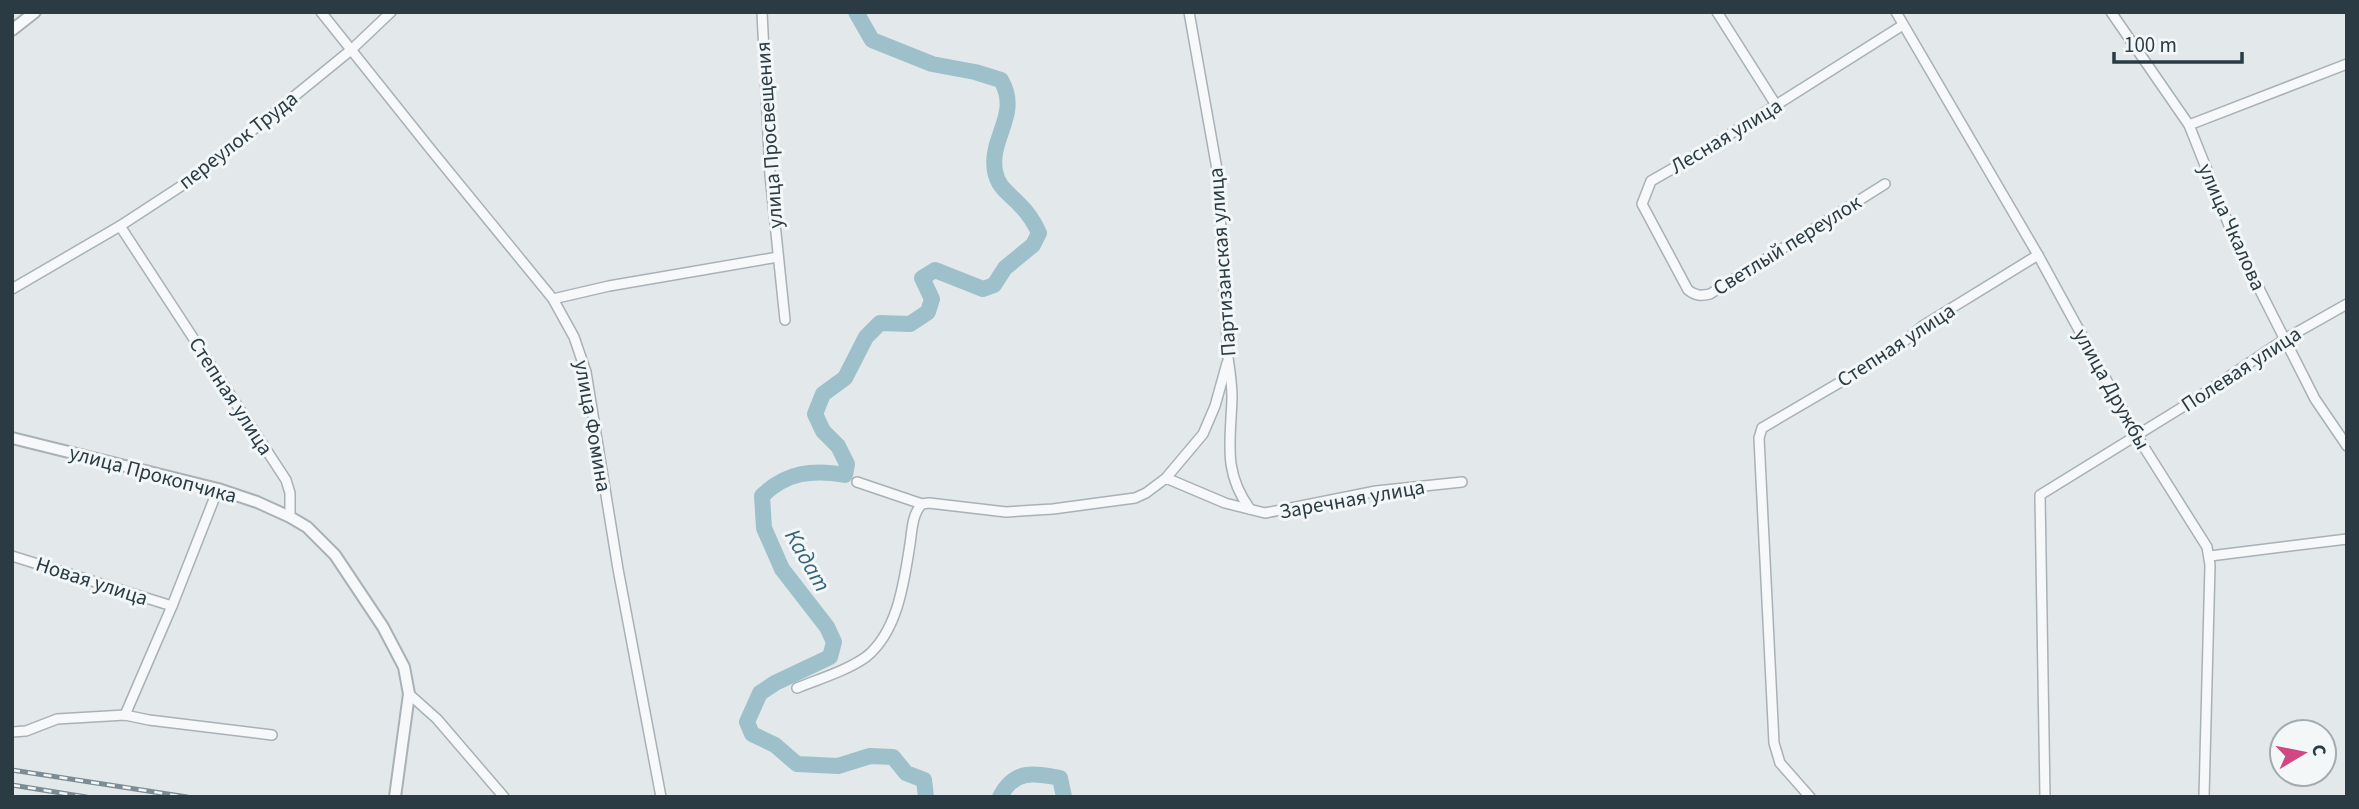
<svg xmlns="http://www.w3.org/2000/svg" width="2359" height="809" font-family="'Source Sans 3',sans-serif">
<rect width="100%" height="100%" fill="#e3e9eb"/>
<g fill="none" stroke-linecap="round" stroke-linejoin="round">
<g stroke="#9ec0cb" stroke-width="16">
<path d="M856 12 872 40 932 64 975 72 1001 80C1021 115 989 137 995 171 998 188 1009 193 1020 205 1028 213 1034 222 1039 233L1033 245 1005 268 994 285 983 289 935 270 922 278 932 299 928 312 910 324 880 323 866 337 845 378 823 394 815 414 823 431 838 446 847 464 845 475C813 469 786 472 762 496L764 528 782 569 827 627 834 642 830 657 775 683 760 693 747 722 752 734 775 745 797 764 838 766 870 756 893 757 906 773 924 780 926 797"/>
<path d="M1000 797C1014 769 1034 773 1060 778L1064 797"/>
</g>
<g stroke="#a8b1b6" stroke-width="12">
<g id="minor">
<polyline points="321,12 432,151 553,299 574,337 586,372 618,569 661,797"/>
<polyline points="762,12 770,175 785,320"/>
<path d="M1189 12 1218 175 1228 358C1230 371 1232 384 1232 397 1231 440 1222 471 1250 509"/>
<polyline points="1717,12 1776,105"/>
<polyline points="1896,12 2038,255 2137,436 2207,547 2210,565 2204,797"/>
<polyline points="2111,12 2189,125 2236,243 2315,399 2347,446"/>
<polyline points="2189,125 2347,64"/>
<path d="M1885 184 1710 294C1701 296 1696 296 1688 290L1642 204 1651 181 1705 150 1903 25"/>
<polyline points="120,226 195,177 351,50 391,12"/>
<polyline points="12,289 120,226 286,480 290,493 290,517"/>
<polyline points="553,299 609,286 778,257"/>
<polyline points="1166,478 1203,434 1215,406 1227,363"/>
<polyline points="857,482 922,504"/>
<polyline points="12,556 172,606"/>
<polyline points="2210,556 2347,539"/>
<path d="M797 688C819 679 846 671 866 657 898 631 904 582 910 544 912 531 912 514 922 504L929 503 1006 512 1053 509 1135 498 1146 493 1166 478 1225 503 1265 513 1376 491 1462 482"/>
<polyline points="409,694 437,719 504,797"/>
<polyline points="125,715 172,606 218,489"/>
<polyline points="12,732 26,731 57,719 125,715 149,720 272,735"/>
<polyline points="1810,797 1780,763 1774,743 1759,438 1762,428 1890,353 1924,325 2038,255"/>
<polyline points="2045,797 2040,495 2194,400 2285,339 2347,304"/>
</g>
</g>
<g stroke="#a8b1b6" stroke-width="14">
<g id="tertiary">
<polyline points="12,30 35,12"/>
<polyline points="12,438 218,489 257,502 290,517 307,527 335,555 383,627 404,667 409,694 395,797"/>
</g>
</g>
<use href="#minor" stroke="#f6f8f9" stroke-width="9"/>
<use href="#tertiary" stroke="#f6f8f9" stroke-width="10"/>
<g stroke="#7c8c95" stroke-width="5">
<g id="rail">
<polyline points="12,770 187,797"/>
<polyline points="12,785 86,797"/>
</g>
</g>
<use href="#rail" stroke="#f3f7f8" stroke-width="2.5" stroke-dasharray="8" stroke-linecap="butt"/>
</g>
<g text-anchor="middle" stroke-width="6" stroke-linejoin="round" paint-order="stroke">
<g font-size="21" fill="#2a3b44" stroke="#f3f7f8">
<text transform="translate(769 135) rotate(-94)" y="7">улица Просвещения</text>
<text transform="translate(1726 136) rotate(-31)" y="7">Лесная улица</text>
<text transform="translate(238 140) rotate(-38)" y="7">переулок Труда</text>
<text transform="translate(2232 227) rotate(66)" y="7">улица Чкалова</text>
<text transform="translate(1787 245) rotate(-32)" y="7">Светлый переулок</text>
<text transform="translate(1222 262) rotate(-94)" y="7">Партизанская улица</text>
<text transform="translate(1896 345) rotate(-33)" y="7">Степная улица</text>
<text transform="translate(2241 369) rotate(-33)" y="7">Полевая улица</text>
<text transform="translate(2112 389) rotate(61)" y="7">улица Дружбы</text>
<text transform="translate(231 396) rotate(57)" y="7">Степная улица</text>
<text transform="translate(593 426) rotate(80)" y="7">улица Фомина</text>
<text transform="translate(153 474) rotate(15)" y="7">улица Прокопчика</text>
<text transform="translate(1352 499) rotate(-10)" y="7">Заречная улица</text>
<text transform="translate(92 581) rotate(18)" y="7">Новая улица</text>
</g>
<g font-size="23" font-style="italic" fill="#346579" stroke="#f3f7f8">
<text transform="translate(808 560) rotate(60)" y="8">Кадат</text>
</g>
</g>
<rect width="2359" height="809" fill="none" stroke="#2a3b44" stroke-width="28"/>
<g transform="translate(2303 753) rotate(80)"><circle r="33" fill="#f3f7f8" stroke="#a3acb0" stroke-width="2"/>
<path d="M0-5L12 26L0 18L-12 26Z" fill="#d04881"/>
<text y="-10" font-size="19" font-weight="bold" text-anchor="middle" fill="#2a3b44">С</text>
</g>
<path d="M2114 52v10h128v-10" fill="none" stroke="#2a3b44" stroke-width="3.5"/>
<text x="2124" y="52" font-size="21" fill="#2a3b44" stroke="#f3f7f8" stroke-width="5" paint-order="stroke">100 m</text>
</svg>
